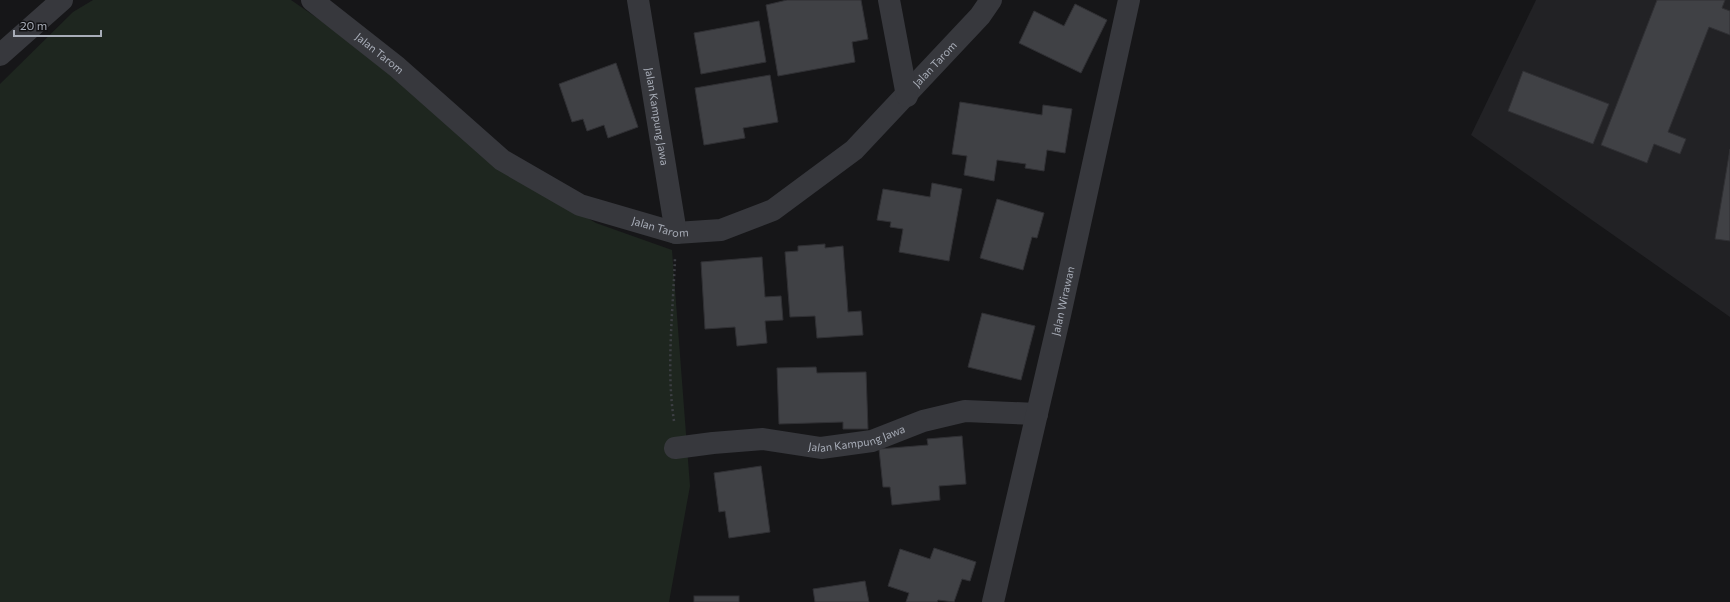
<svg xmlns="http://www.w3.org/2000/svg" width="1730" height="602" font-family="Commissioner,sans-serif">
<rect width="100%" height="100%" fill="#161618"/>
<polygon fill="#222225" points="1536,0 1730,0 1730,317 1471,135"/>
<polygon fill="#1e261f" points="93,0 291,0 397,73 489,161 596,223 672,250 690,486 669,602 0,602 0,84 73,12"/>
<g fill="#404145" stroke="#303034">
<polygon points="787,0 861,0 868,39 852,42 855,62 778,76 766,5"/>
<polygon points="1657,0 1725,0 1722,8 1730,11 1730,35 1709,27 1668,132 1686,139 1680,154 1654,144 1647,163 1601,145"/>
<polygon points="1075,4 1107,20 1081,73 1019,43 1034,11 1064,26"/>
<polygon points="759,21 766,62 701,74 694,33"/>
<polygon points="616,63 638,127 608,138 604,125 587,131 583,119 572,122 559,84"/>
<polygon points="1523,71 1609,104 1593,144 1508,111"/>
<polygon points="770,75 778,122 743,128 745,138 704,145 695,88"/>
<polygon points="960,102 1042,115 1043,105 1072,109 1065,153 1047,150 1044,171 1025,168 1026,164 997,160 994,181 964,175 967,156 952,154"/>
<polygon points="1730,149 1730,241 1715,239"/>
<polygon points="932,183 962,189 949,261 899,252 903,229 890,227 891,222 877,220 883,189 930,197"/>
<polygon points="997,199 1044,213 1037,238 1032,237 1023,270 980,258"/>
<polygon points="825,244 825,248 843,246 848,312 861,311 863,335 817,338 815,316 790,317 785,252 798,251 798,246"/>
<polygon points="762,257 765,297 781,296 783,320 765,321 767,343 737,346 735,327 705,329 701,262"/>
<polygon points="982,313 1035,326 1021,380 968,367"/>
<polygon points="816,367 817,373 866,372 868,429 843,429 843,422 779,424 777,368"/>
<polygon points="962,436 966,484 939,486 940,500 892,505 890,487 883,487 879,449 928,445 927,439"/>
<polygon points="761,466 770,532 729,538 725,511 719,512 714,473"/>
<polygon points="934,548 976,562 970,581 962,579 954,602 938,600 937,602 906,602 909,593 888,586 900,549 930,559"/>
<polygon points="865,581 869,602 815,602 813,589"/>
<rect x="694" y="596" width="45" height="6"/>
</g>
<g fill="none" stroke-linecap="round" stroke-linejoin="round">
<path stroke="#3d3f44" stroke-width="2.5" stroke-dasharray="2 3" stroke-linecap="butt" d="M674 421C666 369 673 311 675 258"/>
<g stroke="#37383d" stroke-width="22">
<path id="s1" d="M312 0 397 67 502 160 580 205 676 233 721 230 773 210 854 150 980 16 991 0"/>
<path id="s2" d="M638 0 676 233"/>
<polyline points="889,0 907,96"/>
<polyline points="0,55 62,0"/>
<path id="s3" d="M675 448 713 443 763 439 821 448 872 441 923 421 965 411 1037 414"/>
<path id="s4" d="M993 602 1060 315 1129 0"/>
</g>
</g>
<g text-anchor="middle" stroke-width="3.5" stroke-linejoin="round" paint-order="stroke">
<g font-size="11" fill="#a8adb8" stroke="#111113">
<text dy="4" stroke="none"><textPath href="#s1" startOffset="86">Jalan Tarom</textPath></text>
<text dy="4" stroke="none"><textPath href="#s1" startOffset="758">Jalan Tarom</textPath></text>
<text dy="4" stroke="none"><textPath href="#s2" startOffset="118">Jalan Kampung Jawa</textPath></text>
<text dy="4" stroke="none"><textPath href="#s1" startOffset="422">Jalan Tarom</textPath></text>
<text dy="4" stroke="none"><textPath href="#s4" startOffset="309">Jalan Wirawan</textPath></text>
<text dy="4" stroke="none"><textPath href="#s3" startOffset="184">Jalan Kampung Jawa</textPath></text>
</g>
</g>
<path d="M14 30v6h87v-6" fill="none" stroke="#a8adb8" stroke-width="2"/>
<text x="20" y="30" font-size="12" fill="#a8adb8" stroke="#111113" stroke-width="3" paint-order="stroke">20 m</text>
</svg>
